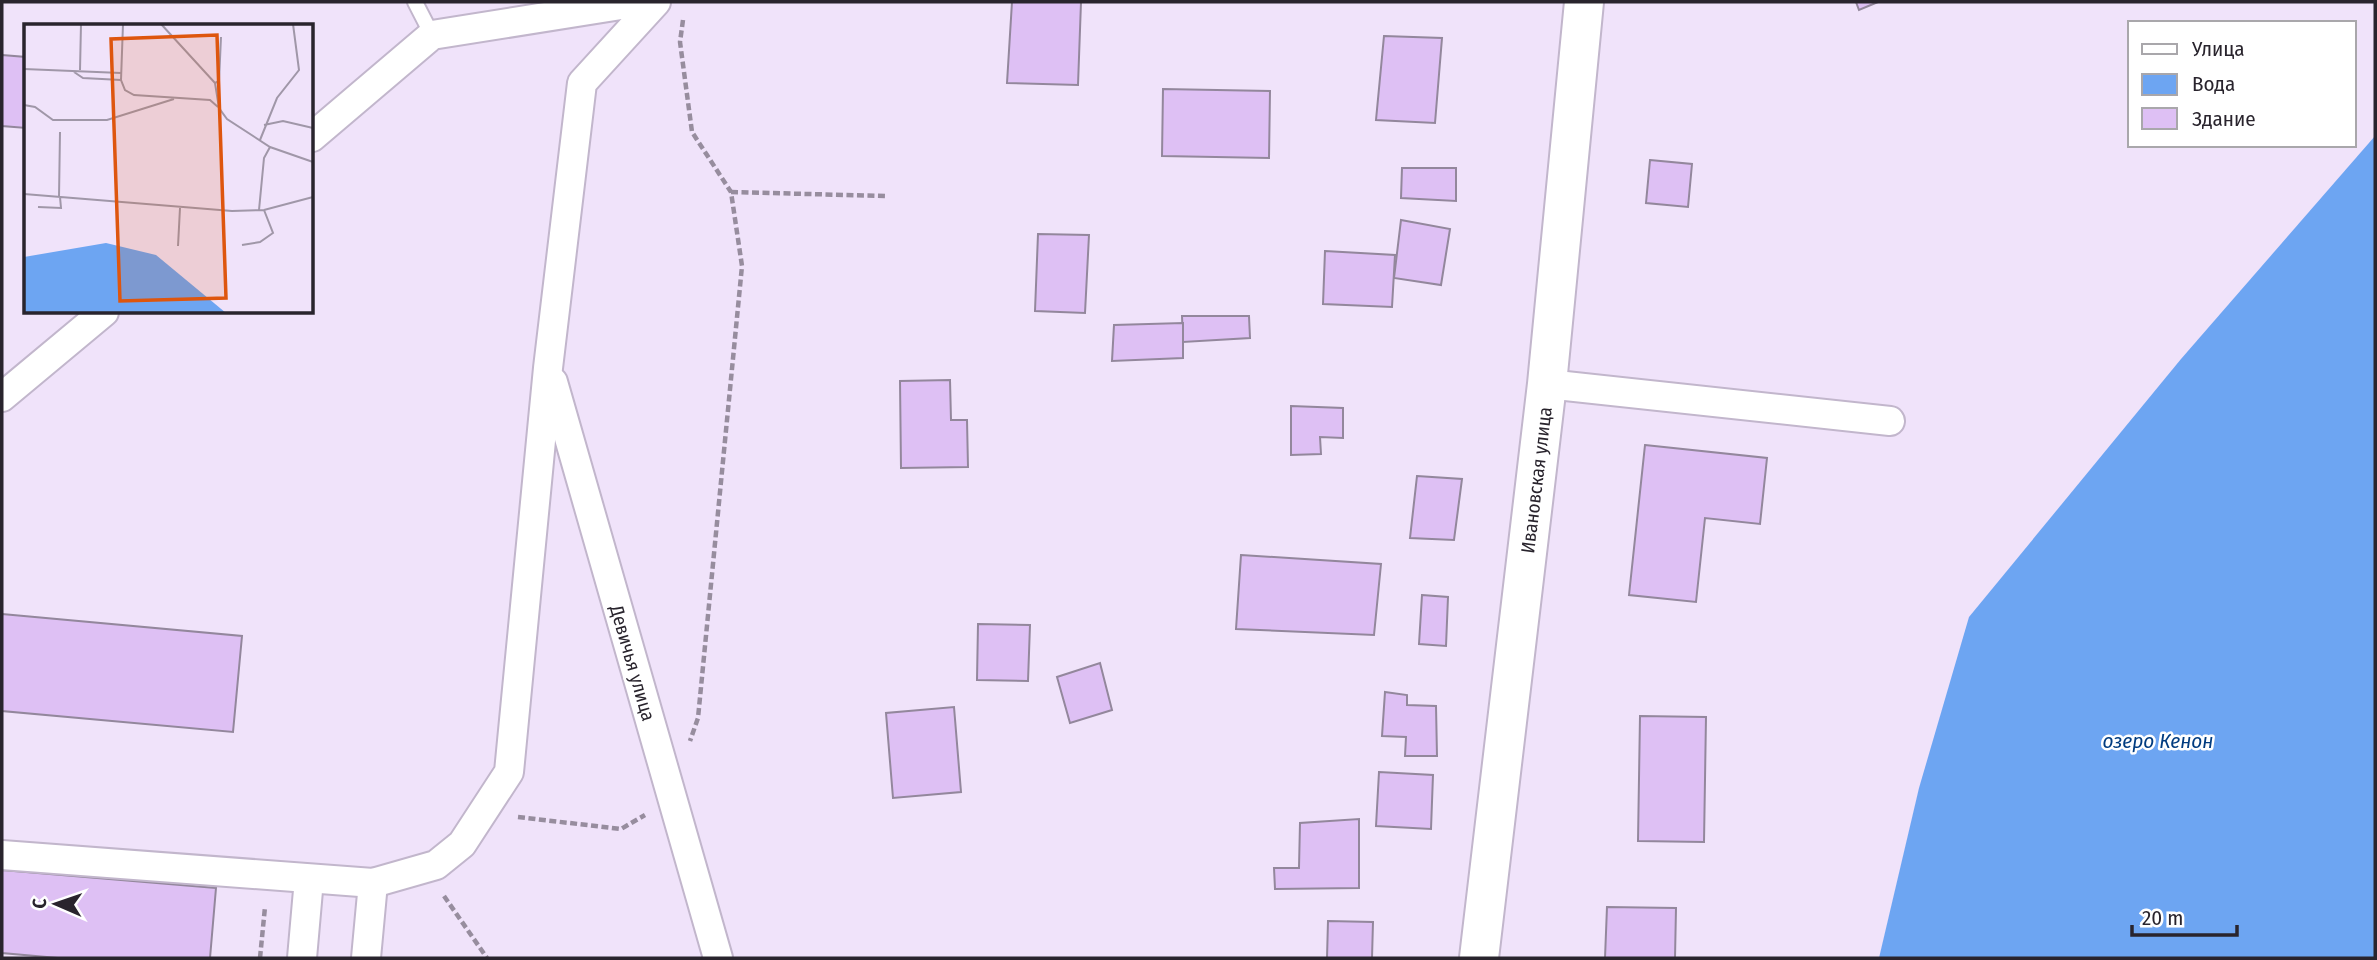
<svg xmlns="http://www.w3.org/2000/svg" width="2377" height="960" font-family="'Fira Sans Condensed',sans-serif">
<rect width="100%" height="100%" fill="#f0e3fa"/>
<polygon fill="#6da5f2" points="2375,136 2375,958 1879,958 1919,788 1969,617 2181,359"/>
<g fill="#dec0f4" stroke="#93879c" stroke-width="2">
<polygon points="1012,2 1081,2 1078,85 1007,83"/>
<polygon points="1856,2 1878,2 1859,10"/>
<polygon points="1384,36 1442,38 1435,123 1376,120"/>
<polygon points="2,55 26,57 26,128 2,126"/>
<polygon points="1163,89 1270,91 1269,158 1162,156"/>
<polygon points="1650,160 1692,164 1688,207 1646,203"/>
<polygon points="1402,168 1456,168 1456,201 1401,198"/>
<polygon points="1401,220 1450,229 1441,285 1394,278"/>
<polygon points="1038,234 1089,235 1085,313 1035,311"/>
<polygon points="1325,251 1395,255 1392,307 1323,304"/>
<polygon points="1182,316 1249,316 1250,338 1183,342"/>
<polygon points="1183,323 1183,358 1112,361 1114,325"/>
<polygon points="950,380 951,420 967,420 968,467 901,468 900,381"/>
<polygon points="1291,406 1343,408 1343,438 1320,437 1321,454 1291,455"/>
<polygon points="1645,445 1767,458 1760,524 1705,518 1696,602 1629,595"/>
<polygon points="1417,476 1462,479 1454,540 1410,538"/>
<polygon points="1241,555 1381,564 1374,635 1236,629"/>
<polygon points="1422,595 1448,597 1446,646 1419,644"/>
<polygon points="2,614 242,636 233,732 2,711"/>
<polygon points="978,624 1030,625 1028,681 977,680"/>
<polygon points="1100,663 1112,710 1070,723 1057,677"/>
<polygon points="1385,692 1407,695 1407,705 1436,706 1437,756 1405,756 1406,737 1382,736"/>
<polygon points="954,707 961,792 893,798 886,713"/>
<polygon points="1640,716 1706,717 1704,842 1638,841"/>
<polygon points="1379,772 1433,775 1431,829 1376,826"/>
<polygon points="1359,819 1359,888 1275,889 1274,868 1299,868 1300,823"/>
<polygon points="2,870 216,888 210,958 58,958 2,953"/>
<polygon points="1607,907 1676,908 1675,958 1605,958"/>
<polygon points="1328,921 1373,922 1372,958 1327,958"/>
</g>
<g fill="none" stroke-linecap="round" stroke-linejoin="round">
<g stroke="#c2b6cc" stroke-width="18">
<polyline id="service" points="415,2 432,35"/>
</g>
<g stroke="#c2b6cc" stroke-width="32">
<g id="minor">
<polyline points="312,137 432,35 640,2"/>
<polyline points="553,382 718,958"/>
<polyline points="1547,384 1890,421"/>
<polyline points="2,397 104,312"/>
<polyline points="2,855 373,883 436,865 462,844 509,772 548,368 582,83 656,2"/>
<polyline points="302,958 309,879"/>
<polyline points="366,958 373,883"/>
</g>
</g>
<g stroke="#c2b6cc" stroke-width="42">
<polyline id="secondary" points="1479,958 1547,384 1584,2"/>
</g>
<g stroke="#978d9e" stroke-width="4.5" stroke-dasharray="7 3.5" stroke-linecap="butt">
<polyline points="683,20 680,42 692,132 731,192 742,266 698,718 690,741"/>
<polyline points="731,192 885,196"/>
<polyline points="518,817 621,829 645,815"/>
<polyline points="444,896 487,958"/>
<polyline points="260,958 265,907"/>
</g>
<use href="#service" stroke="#fff" stroke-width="14"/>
<use href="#minor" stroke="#fff" stroke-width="28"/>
<use href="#secondary" stroke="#fff" stroke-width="38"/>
</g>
<g text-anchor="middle" stroke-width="5" stroke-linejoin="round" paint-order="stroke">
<g font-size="19" fill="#29242d" stroke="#fff">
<text transform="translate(1536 480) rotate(-83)" y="7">Ивановская улица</text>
<text transform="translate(633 663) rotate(74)" y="7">Девичья улица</text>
</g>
<g font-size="21" font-style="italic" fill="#013c80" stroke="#fff">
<text x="2158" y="748">озеро Кенон</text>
</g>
</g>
<g transform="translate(24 24)">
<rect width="289" height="289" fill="#f0e3fa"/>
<path d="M82 219 132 231 202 289H0V233Z" fill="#6da5f2"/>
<path fill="none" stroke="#a097a8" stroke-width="2" d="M99 0 97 56 101 66 110 71 186 76 194 83M137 0 191 59 195 84 203 95 246 123 289 138M0 45 97 49M56 46 57 0M50 48 59 54 97 56M191 59 195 57 197 13M0 81 11 83 29 96H83L150 75M240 101 259 97 289 104M236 116 253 74 275 46 269 0M0 170 208 187 240 186 289 173M35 173 36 108M14 183 37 184 36 173M235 186 240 134 246 123M218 221 236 218 249 209 240 186M154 222 156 184"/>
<path fill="#de560e" fill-opacity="0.15" stroke="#de560e" stroke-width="3.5" d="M193 11 202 274 96 277 87 15Z"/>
<rect width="289" height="289" fill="none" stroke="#29242d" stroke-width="3.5"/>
</g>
<rect width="2377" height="960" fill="none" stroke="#29242d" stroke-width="7"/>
<rect x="2128" y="21" width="228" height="126" fill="#ffffff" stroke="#a9a7ab" stroke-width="2"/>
<rect x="2142" y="44" width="35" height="10" fill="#ffffff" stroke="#a9a7ab" stroke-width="2"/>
<text x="2192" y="56" font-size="21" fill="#29242d">Улица</text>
<rect x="2142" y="74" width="35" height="21" fill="#6da5f2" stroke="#a9a7ab" stroke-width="2"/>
<text x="2192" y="91" font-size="21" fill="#29242d">Вода</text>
<rect x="2142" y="108" width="35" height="21" fill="#dec0f4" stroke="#a9a7ab" stroke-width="2"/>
<text x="2192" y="126" font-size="21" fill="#29242d">Здание</text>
<g transform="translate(56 904) rotate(272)" stroke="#ffffff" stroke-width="5" paint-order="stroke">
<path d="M0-5L12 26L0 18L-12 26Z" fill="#29242d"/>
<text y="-10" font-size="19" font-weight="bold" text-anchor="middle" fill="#29242d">С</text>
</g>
<path d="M2132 925v10h105v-10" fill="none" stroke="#29242d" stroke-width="3.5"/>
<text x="2142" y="925" font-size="21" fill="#29242d" stroke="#ffffff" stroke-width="5" paint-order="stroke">20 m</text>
</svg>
